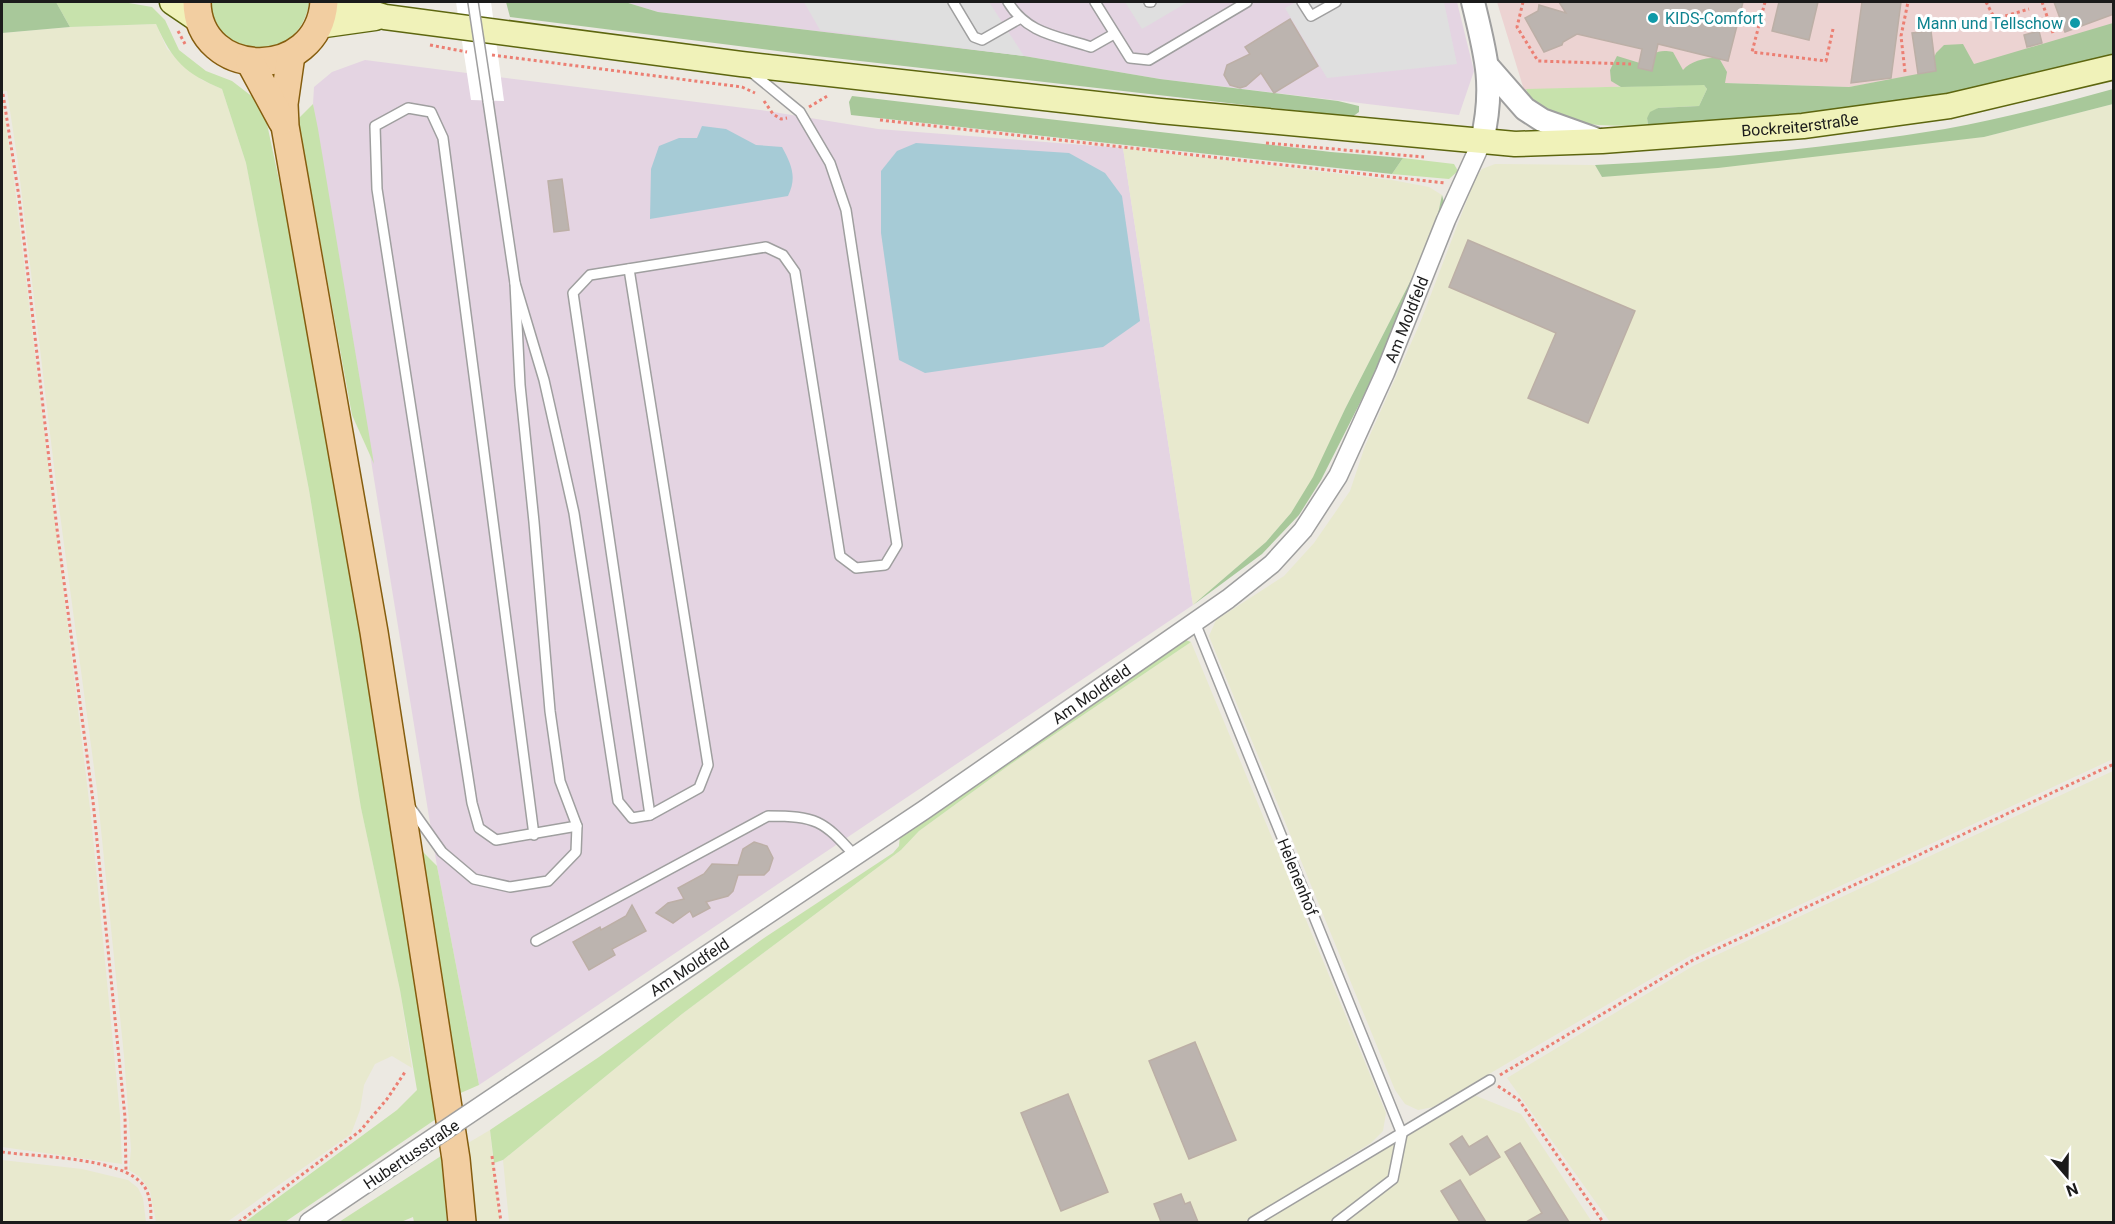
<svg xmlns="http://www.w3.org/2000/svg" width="2115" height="1224" font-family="Roboto,sans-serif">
<rect width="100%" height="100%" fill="#ece9e2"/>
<polygon fill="#ecd3d2" points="1497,2 2113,2 2114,26 1978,65 1849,87 1725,83 1524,90"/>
<g fill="#e4d4e2">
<polygon points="625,2 1457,2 1474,71 1459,115 1160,79 1024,56 658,12"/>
<polygon points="365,60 767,111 878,129 1123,148 1193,605 479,1085 437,866 313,104 314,87 332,72"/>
</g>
<g fill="#e8e9ce">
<polygon points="156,24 167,49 202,80 222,89 246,163 309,490 361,808 400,990 412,1068 392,1056 375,1064 364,1085 360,1110 351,1134 227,1222 156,1222 150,1191 140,1177 129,1170 131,1149 124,1056 97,790 57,492 18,163 7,91 2,91 2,33 70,27"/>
<polygon points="2,98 12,164 91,817 120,1115 122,1164 2,1147"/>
<polygon points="2113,104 2113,759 1690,956 1433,1107 1418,1110 1405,1104 1395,1090 1209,636 1216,620 1284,576 1314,543 1350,491 1365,446 1420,323 1475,179 1482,169 1495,164 1595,165 1602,177 1984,137"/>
<polygon points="1123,148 1392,180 1429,187 1442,195 1433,237 1345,409 1314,477 1291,513 1266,542 1193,605"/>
<polygon points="1191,642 1386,1113 1383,1131 1371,1143 1244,1222 509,1222 503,1160 682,1014 901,850 919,831 1008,766"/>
<polygon points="2113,771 2113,1222 1610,1222 1507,1078 1693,966"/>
<polygon points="1474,1095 1521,1114 1592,1222 1263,1222"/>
<polygon points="490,1130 500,1222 471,1222 463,1146"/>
<polygon points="2,1160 82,1169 128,1180 138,1188 143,1198 146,1222 2,1222"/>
</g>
<g fill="#c7e2ac">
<path d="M56 2H123L152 7 165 20 179 50 206 71 232 81 258 101 267 124 308 316 337 486 419 986 436 1119 285 1222H245L397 1110 417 1090 400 990 361 808 309 490 246 163 222 89C185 73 173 62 156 24L70 27Z"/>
<path d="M211 2H309V3C299 66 215 64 211 2Z"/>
<path d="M1687 85H1704L1707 89 1699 106 1658 108 1647 118 1648 125C1606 127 1571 126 1532 108L1526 89Z"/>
<polygon points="313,104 318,129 374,464 352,415 298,119"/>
<polygon points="1403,158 1454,164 1458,171 1449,179 1392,174"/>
<polygon points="1183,639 1191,642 1008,766 919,831 901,850 682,1014 503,1160 494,1163 490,1130 599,1057 764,938 893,853 899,846 900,835"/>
<polygon points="416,845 437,866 479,1085 456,1095"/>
<polygon points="441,1156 447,1222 414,1222 413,1217 401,1222 339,1222"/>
</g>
<g fill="#a8c89a">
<polygon points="2,2 56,2 70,27 2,33"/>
<polygon points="506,2 625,2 658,12 1024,56 1160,79 1338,101 1359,106 1359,112 1352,117 816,56 510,17"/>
<path d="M2113 23V59C2029 79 1944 99 1858 111 1789 121 1718 123 1648 125L1647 118 1650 112 1658 108 1699 106 1707 89 1704 85 1621 87 1611 81 1610 70 1617 56 1643 64C1653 53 1658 49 1673 52L1683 70C1691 61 1707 57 1719 58L1727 72 1725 83 1849 87 1928 72 1936 53 1944 45 1963 44 1974 64Z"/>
<path d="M2113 89V104L1984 137 1718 168 1602 177 1595 165C1712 159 1830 148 1945 129 2002 119 2058 104 2113 89Z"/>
<polygon points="852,96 1331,152 1403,158 1392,174 851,115 849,102"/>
<polygon points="1442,195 1445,206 1417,290 1321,480 1299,515 1262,554 1193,605 1266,542 1291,513 1313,477 1345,409 1433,237"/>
</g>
<g fill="#dfdfdf">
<polygon points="804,2 989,2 1024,56 820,30"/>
<polygon points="1125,2 1188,2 1142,29"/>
<polygon points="1296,2 1444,2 1457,64 1327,78 1285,8"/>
</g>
<g fill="#a6cbd6">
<path d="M702 126 726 129 756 145 782 147C792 165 797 178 788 196L650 219 651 169 659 146 679 138H697Z"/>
<polygon points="916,143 1069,153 1105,173 1122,196 1140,321 1103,347 925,373 899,360 881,233 881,171 897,151"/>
</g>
<polygon fill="#fff" points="456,2 491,2 504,101 471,100"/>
<g fill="#bcb4af" stroke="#bcafa6" stroke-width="1.5">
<polygon points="1559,2 1743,2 1728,61 1658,44 1652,71 1638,68 1642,49 1577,34 1563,42 1562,45 1544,52 1525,18 1538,11 1539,5 1566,13"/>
<polygon points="1779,2 1818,2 1809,40 1772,31"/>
<polygon points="1862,2 1901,2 1891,78 1851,83"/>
<polygon points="2054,2 2114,2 2114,14 2065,32"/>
<polygon points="1290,19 1318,66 1274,93 1261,73 1246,86 1240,88 1230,85 1224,75 1227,65 1250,54 1245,47"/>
<polygon points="1931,31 1936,71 1918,74 1912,33"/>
<polygon points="2039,31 2042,43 2027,47 2024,35"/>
<polygon points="562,179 569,230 554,232 548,181"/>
<polygon points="1468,240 1635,311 1588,423 1528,398 1556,333 1449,287"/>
<polygon points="754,842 767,846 773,858 769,870 764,875 738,875 733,891 728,896 706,902 710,908 693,917 690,911 673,923 656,913 668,903 684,899 678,888 704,874 712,864 738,865 743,849"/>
<polygon points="632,905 646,931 612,949 615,955 589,970 573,942 600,927 601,930 626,916"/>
<polygon points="1195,1042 1236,1140 1189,1159 1149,1061"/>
<polygon points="1068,1094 1108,1192 1061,1211 1021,1113"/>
<polygon points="1462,1136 1469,1147 1487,1136 1500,1157 1470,1175 1450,1144"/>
<polygon points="1520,1143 1557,1203 1569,1222 1526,1222 1542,1213 1505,1152"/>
<polygon points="1460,1180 1486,1222 1460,1222 1441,1191"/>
<polygon points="1181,1194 1185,1204 1190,1202 1198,1222 1161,1222 1154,1204"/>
</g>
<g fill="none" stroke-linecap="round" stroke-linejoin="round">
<g stroke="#9f9f9f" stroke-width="12">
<g id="service">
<polyline points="953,2 974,37 982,40 1019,19"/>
<path d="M1008 2C1027 34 1058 36 1091 47L1114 34"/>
<polyline points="1095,2 1130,58 1149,60 1247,2"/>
<polyline points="1149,2 1151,2"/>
<polyline points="1302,2 1311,16 1336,2"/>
<polyline points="515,283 544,380 574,513 618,801 632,818 650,815 699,788 708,765 629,269"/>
<polyline points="1194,620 1402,1134 1393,1179 1337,1222"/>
<polyline points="410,807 442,852 474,879 510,887 548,881 576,852 577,826 560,781 550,711 534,522 520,385 515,283 488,101"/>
<polyline points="650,815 573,293 590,275 766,247 783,255 795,272 840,556 856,568 885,565 897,545 846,210 830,163 800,112 750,71"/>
<polyline points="534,835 443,138 431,112 408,108 375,126 377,189 472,803 479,828 496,840 577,826"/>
<path d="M536 941 768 816C816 816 823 820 855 856"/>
<polyline points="1253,1222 1490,1080"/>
</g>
</g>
<g stroke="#9f9f9f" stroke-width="21">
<g id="minor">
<path id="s1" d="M512 1085 924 810 1228 599 1272 564 1303 530 1338 476 1385 373 1446 220 1482 141"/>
<polyline points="309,1222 402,1159"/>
</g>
</g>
<g stroke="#9f9f9f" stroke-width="26">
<g id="tertiary">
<path d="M1473 2C1486 55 1495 86 1482 141"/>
<polyline points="1490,69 1525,109 1542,120 1598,140"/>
</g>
</g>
<g stroke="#5d660f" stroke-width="27">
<g id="secondary">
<polyline points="172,2 200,21"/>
<path id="s2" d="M336 2 385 17 741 64 1160 111 1515 144 1602 141 1803 126 1949 106 2114 67"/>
<polyline points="318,26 375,18"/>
</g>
</g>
<g stroke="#855d0e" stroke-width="30">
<g id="primary">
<path d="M197 2C198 80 318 83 324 2"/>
<polyline points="291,55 284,104 285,126 374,632 456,1159 462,1222"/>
<polyline points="250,62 282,121"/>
</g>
</g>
<g stroke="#ec7f73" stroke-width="3" stroke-dasharray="3 3" stroke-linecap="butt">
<polyline points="1523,2 1517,27 1538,61 1631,64"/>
<polyline points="1765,2 1752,52 1826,61 1833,29"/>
<polyline points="1986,2 1995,19 2029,9"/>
<polyline points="2042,2 2054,36"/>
<polyline points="178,31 185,44"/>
<polyline points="430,45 467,52"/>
<polyline points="492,55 742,87 755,93"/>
<polyline points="1905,72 1901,36 1908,2"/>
<polyline points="3,94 19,197 57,529 93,801 125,1117 126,1172"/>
<polyline points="764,101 773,114 781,119 787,118"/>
<polyline points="809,107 829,95"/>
<polyline points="880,120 1445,183"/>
<polyline points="1266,143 1424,157"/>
<polyline points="1500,1075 1693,960 2114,764"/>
<polyline points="1498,1086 1519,1100 1603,1222"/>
<path d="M2 1152C37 1157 123 1157 144 1186 151 1196 151 1211 151 1222"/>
<polyline points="492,1156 501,1222"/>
<polyline points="239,1222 360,1131 387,1099 405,1072"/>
</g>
<use href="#service" stroke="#fff" stroke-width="9"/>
<use href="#minor" stroke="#fff" stroke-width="18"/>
<use href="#tertiary" stroke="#fff" stroke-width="22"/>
<use href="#secondary" stroke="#f0f2b9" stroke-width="24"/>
<use href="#primary" stroke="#f2cea1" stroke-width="27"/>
<g stroke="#9f9f9f" stroke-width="12" stroke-linecap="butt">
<polyline id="service-bridge" points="473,2 488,101"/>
</g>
<g stroke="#9f9f9f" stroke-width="21" stroke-linecap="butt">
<polyline id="minor-bridge" points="402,1159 512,1085"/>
</g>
<use href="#service-bridge" stroke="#fff" stroke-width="9"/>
<use href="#minor-bridge" stroke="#fff" stroke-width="18"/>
</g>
<g fill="#0f9aa8" stroke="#fff" stroke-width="2">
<circle cx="1653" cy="18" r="6"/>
<circle cx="2075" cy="23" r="6"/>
</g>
<g text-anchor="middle" stroke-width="6" stroke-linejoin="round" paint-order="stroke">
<g font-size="16" fill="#0d838f" stroke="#fff" text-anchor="start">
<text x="1665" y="24">KIDS-Comfort</text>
<text x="2063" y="29" text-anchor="end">Mann und Tellschow</text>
</g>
<g font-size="16" fill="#1b1b1b" stroke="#fff">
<text dy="6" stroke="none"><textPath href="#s2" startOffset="1474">Bockreiterstraße</textPath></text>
<text dy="6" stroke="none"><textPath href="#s1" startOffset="1203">Am Moldfeld</textPath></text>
<text dy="6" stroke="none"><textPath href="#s1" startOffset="699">Am Moldfeld</textPath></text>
<text transform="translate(1298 877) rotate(68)" y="6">Helenenhof</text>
<text dy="6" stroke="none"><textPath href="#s1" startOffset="213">Am Moldfeld</textPath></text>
<text transform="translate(411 1154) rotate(-34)" y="6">Hubertusstraße</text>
</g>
</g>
<rect width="2115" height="1224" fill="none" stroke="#1b1b1b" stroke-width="6"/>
<g transform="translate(2067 1176) rotate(160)" stroke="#ffffff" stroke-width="4.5" paint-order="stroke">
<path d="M0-4.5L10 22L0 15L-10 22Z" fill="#1b1b1b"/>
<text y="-9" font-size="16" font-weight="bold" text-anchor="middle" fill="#1b1b1b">N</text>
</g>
</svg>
